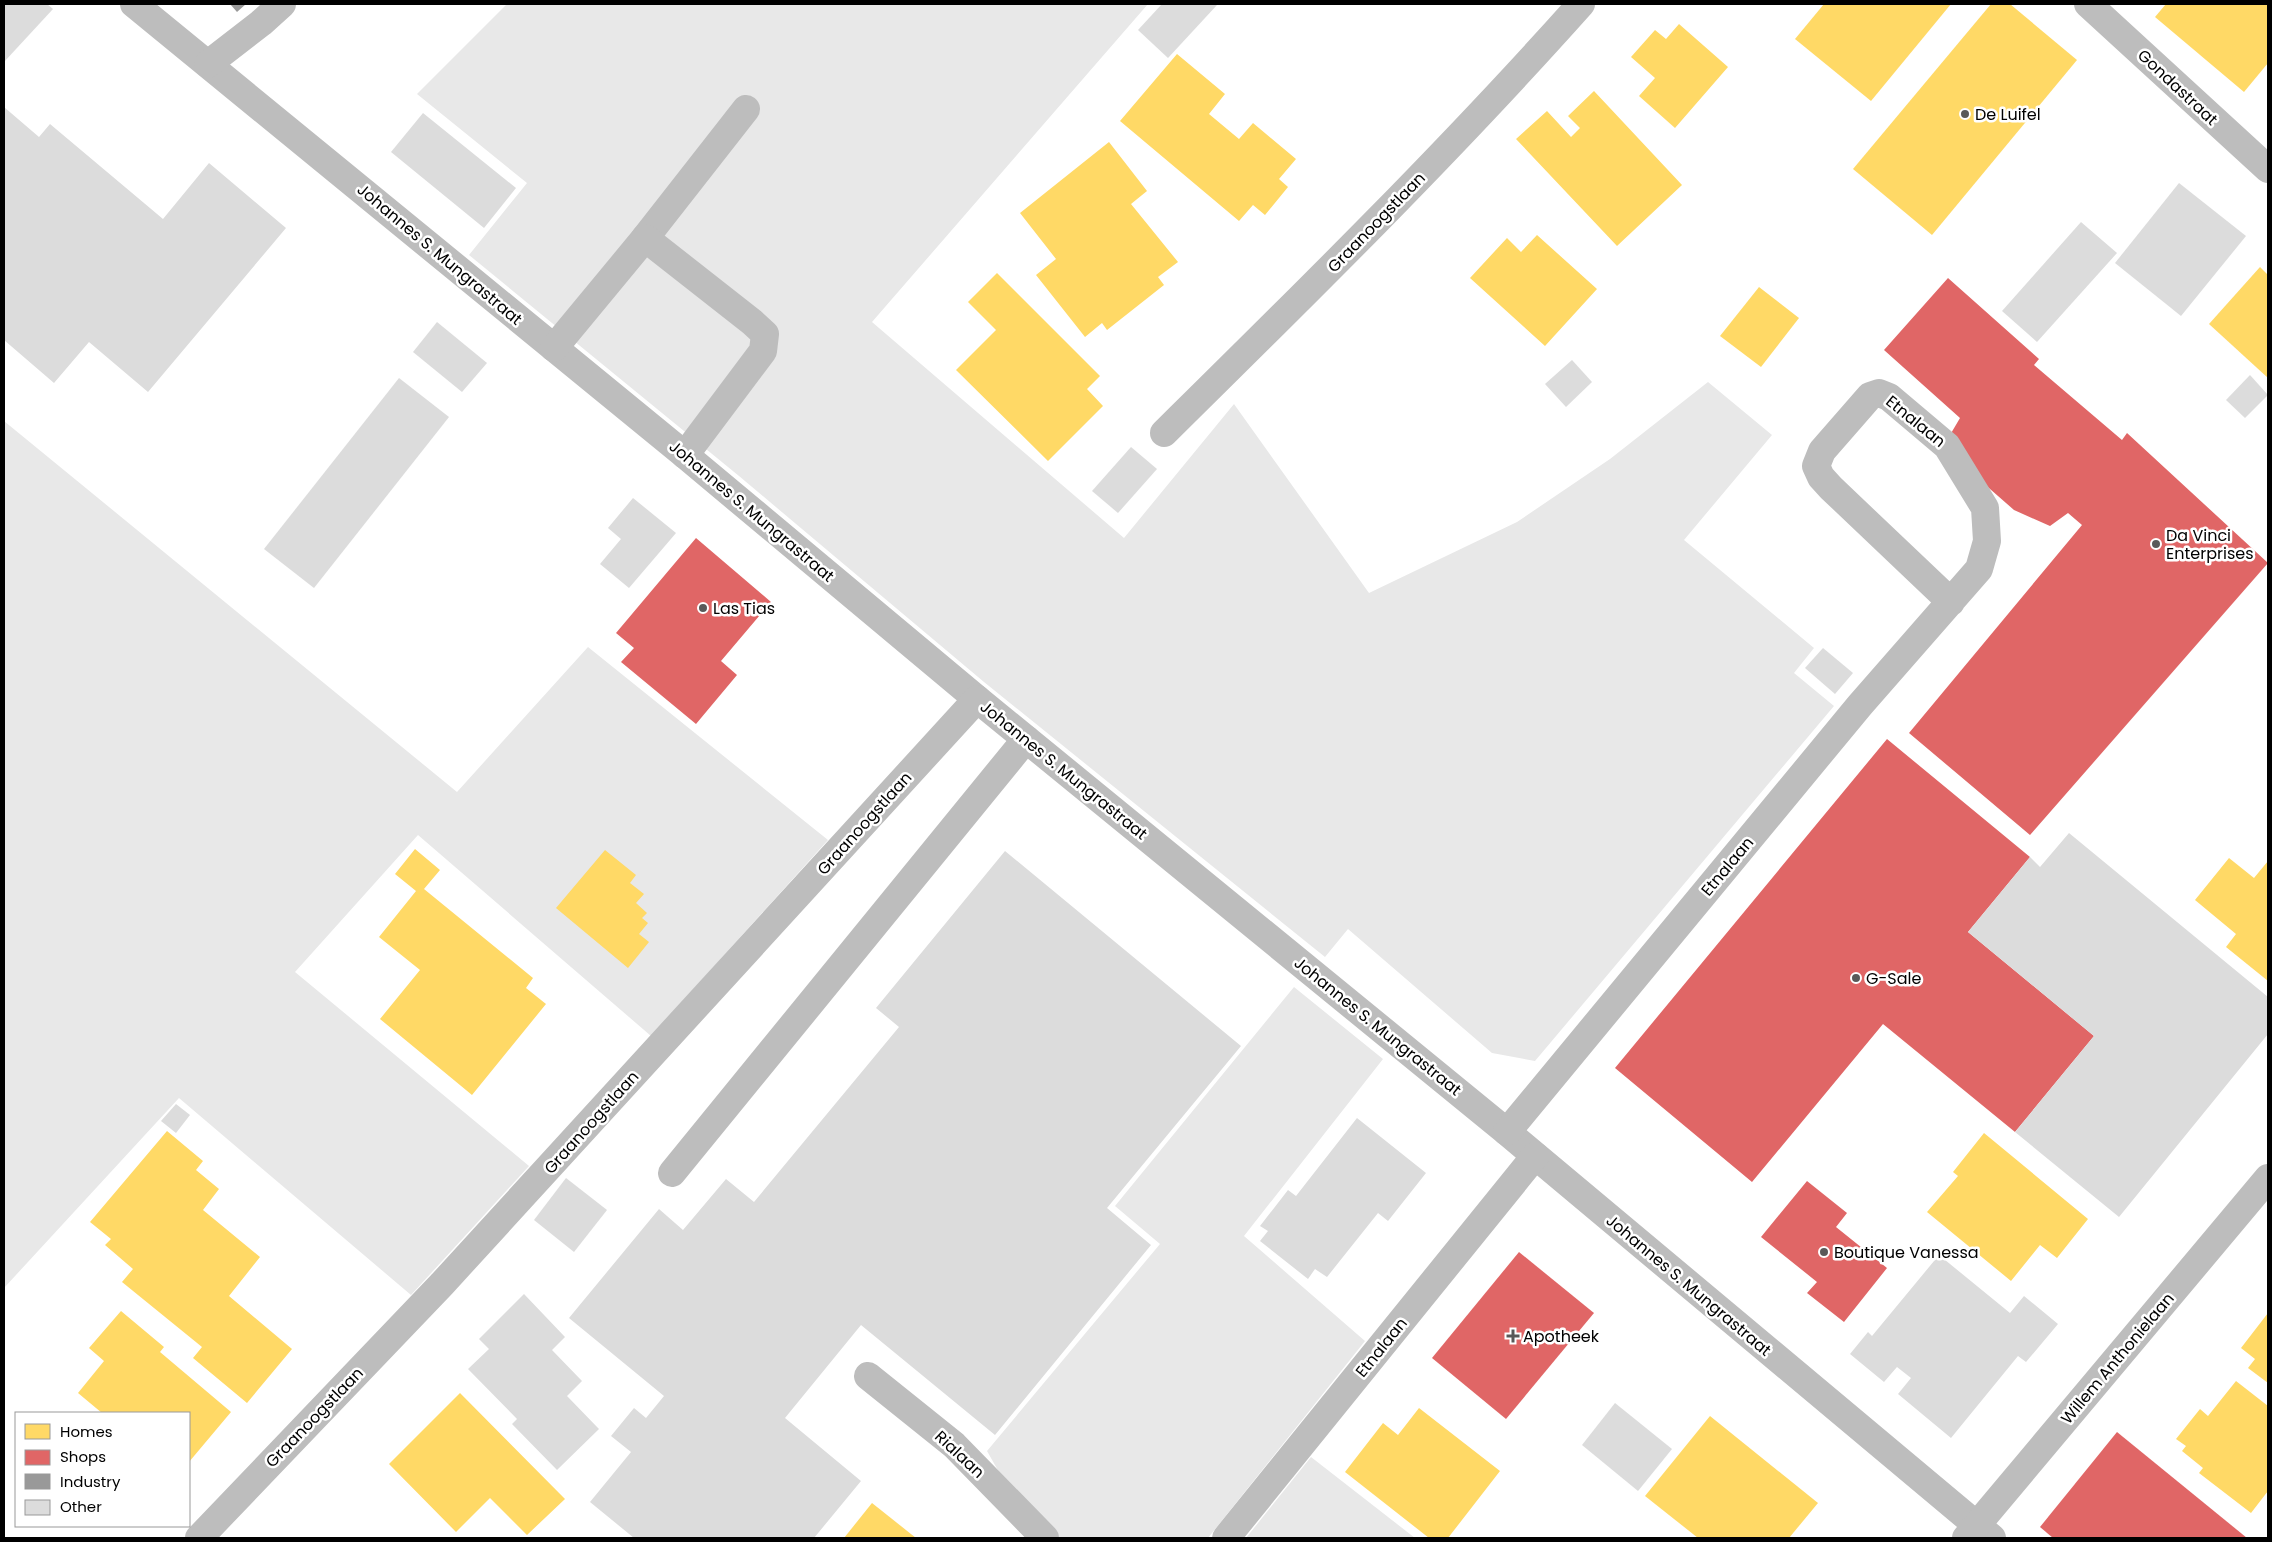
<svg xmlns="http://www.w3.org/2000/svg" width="2272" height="1542" font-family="Poppins,sans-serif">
<rect width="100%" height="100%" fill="#fff"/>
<g fill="#e8e8e8">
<polygon points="507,4 1148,4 872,322 1124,538 1234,404 1369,593 1517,522 1610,459 1708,382 1772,435 1684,540 1814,648 1794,673 1834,706 1535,1061 1492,1053 1348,929 1325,957 984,682 739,476 469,255 527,183 417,94"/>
<polygon points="4,421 457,792 588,647 828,840 651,1036 418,835 295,972 529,1166 411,1295 179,1098 4,1288"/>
<polygon points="1294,987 1383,1059 1244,1236 1365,1341 1208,1538 1055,1538 1008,1488 987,1451 1160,1244 1115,1206"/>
<polygon points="1311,1457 1415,1538 1246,1538"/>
</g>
<g fill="#ffd966">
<polygon points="1824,4 1951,4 1871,101 1795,39"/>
<polygon points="1991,4 2010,4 2077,60 1932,235 1853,169"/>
<polygon points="2166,4 2268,4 2268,63 2244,92 2155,17"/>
<polygon points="1679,24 1728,67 1675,128 1639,96 1655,78 1631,57 1655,30 1666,39"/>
<polygon points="1177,54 1225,94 1209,114 1239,139 1253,123 1296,159 1279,179 1288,187 1265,215 1253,205 1239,221 1120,121"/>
<polygon points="1594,91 1682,185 1617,246 1516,139 1547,111 1571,137 1580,128 1568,116"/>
<polygon points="1109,142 1147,191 1131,204 1178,262 1158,277 1164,285 1107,330 1102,323 1085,337 1036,275 1056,259 1020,213"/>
<polygon points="1537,235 1597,289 1545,346 1470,278 1507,238 1521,252"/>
<polygon points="2260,267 2268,275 2268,378 2209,324"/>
<polygon points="997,273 1100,376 1087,389 1103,406 1048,461 956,370 996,330 968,302"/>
<polygon points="1759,287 1799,318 1761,367 1720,336"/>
<polygon points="415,849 440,870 424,889 533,978 526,988 546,1004 472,1095 380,1019 420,970 379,937 416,891 395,874"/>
<polygon points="605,850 636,875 630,883 644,894 636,903 647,913 642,918 648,923 639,934 649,942 628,968 556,908"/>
<polygon points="2229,858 2254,878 2268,861 2268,981 2226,947 2236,934 2195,900"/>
<polygon points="167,1131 203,1161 196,1170 219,1189 203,1210 260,1257 229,1296 292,1349 247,1403 193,1358 202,1347 122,1282 133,1269 105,1245 111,1239 90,1222"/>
<polygon points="1984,1133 2088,1219 2057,1258 2040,1245 2011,1281 1927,1212 1958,1176 1953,1172"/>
<polygon points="121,1311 164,1347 160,1352 231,1412 189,1462 189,1413 102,1413 78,1393 104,1361 89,1348"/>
<polygon points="2268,1313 2268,1383 2248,1368 2255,1359 2241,1348"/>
<polygon points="2236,1381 2268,1406 2268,1491 2251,1513 2199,1473 2203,1468 2182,1451 2186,1446 2176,1439 2200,1409 2208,1416"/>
<polygon points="460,1393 565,1499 527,1535 490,1498 456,1532 389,1464"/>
<polygon points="1419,1408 1500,1471 1448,1538 1429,1538 1345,1472 1383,1423 1398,1435"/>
<polygon points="1710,1416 1818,1503 1789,1538 1698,1538 1645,1496"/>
<polygon points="872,1503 916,1538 844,1538"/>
</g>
<g fill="#e06666">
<polygon points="1948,278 2039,359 2034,365 2122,440 2127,433 2268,563 2030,835 1909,733 2082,525 2068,513 2050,526 2014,510 1974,475 1950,435 1960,418 1884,350"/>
<polygon points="696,538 771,602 721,661 737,675 696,724 621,662 634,648 616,633"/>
<polygon points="1887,739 2030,857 1968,932 2094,1036 2015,1132 1883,1024 1752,1182 1615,1068"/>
<polygon points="1807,1181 1847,1213 1836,1227 1887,1268 1844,1322 1807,1293 1817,1282 1761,1237"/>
<polygon points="1519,1252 1594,1313 1506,1419 1432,1358"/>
<polygon points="2117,1432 2247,1538 2053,1538 2040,1527"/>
</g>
<polygon fill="#999" points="230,4 246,4 237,12"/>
<g fill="#dcdcdc">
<polygon points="4,4 47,4 53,9 4,62"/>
<polygon points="1162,4 1216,4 1217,5 1168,58 1138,30"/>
<polygon points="4,107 39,137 50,124 163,219 209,163 286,228 148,392 89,342 54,383 4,340"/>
<polygon points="423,113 516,188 484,228 391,152"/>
<polygon points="2179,183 2246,236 2181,316 2115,263"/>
<polygon points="2081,222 2117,253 2037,342 2002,311"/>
<polygon points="437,322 487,363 462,392 413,352"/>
<polygon points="1572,360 1592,382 1566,407 1545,384"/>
<polygon points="2250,375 2268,395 2245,418 2226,400"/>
<polygon points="399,378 449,417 314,588 264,549"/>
<polygon points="1131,447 1157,469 1118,513 1092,491"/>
<polygon points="633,498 676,533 629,588 600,564 621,539 608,528"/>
<polygon points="1823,648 1853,673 1835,694 1805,668"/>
<polygon points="2069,833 2268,997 2268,1034 2119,1217 2015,1132 2094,1036 1968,932 2030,857 2040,867"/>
<polygon points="1005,851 1241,1046 1107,1208 1151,1245 995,1435 861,1325 785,1418 861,1481 814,1538 634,1538 590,1502 631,1452 611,1436 634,1408 646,1418 664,1396 569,1318 659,1209 683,1230 726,1179 754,1202 899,1027 876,1008"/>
<polygon points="176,1104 190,1115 176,1133 161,1121"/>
<polygon points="1357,1118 1426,1173 1388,1221 1378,1213 1327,1277 1315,1269 1308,1279 1260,1241 1268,1231 1260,1226 1288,1190 1296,1196"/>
<polygon points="566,1178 607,1210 574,1252 534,1220"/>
<polygon points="1939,1255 2010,1313 2024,1296 2058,1324 2026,1362 2018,1356 1951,1438 1898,1394 1911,1378 1897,1367 1884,1382 1850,1354 1868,1332 1872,1336"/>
<polygon points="524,1294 565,1337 552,1350 582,1381 567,1396 599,1429 557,1470 512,1424 517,1419 468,1369 489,1349 479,1339"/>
<polygon points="1615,1403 1672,1449 1638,1491 1582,1445"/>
</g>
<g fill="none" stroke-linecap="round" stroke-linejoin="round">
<g stroke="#bdbdbd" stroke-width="28">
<polyline points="134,4 685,455 977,699 1507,1132 1992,1538"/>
<polyline points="2088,4 2268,169"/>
<polyline points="208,64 261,23 282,4"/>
<polyline points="645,238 746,109"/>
<polyline points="554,348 645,238 752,322 765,334 763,351 685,455"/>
<path d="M1164 433C1306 293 1448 153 1581 4"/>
<polyline points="1507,1132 1860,705 1979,569 1987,541 1985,508 1947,446 1889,397 1879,393 1870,396 1822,451 1816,466 1821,477 1831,488 1951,602"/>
<polyline points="672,1173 1026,739"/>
<polyline points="868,1376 954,1445 1045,1538"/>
<polyline points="199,1538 442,1284 977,699"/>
<polyline points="1226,1538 1535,1156"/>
<polyline points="1966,1538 2268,1178"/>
</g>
</g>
<g fill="#595959" stroke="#fff" stroke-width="2">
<circle cx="1965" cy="114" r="5"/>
<circle cx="2156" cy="544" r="5"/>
<circle cx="703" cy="608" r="5"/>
<circle cx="1856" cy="978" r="5"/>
<circle cx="1824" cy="1252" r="5"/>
<path d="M1510.5 1328.5h5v5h5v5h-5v5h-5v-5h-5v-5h5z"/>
</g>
<g text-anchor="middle" stroke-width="5" stroke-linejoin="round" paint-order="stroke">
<g font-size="16" fill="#000" stroke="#fff">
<text transform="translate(2178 87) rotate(43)" y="6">Gondastraat</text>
<text transform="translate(1376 222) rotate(-46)" y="6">Graanoogstlaan</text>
<text transform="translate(440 254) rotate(40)" y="6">Johannes S. Mungrastraat</text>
<text transform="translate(1916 421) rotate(39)" y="6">Etnalaan</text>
<text transform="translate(752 511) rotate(40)" y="6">Johannes S. Mungrastraat</text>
<text transform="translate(1064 770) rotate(39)" y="6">Johannes S. Mungrastraat</text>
<text transform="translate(864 823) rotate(-48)" y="6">Graanoogstlaan</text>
<text transform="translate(1727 866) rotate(-50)" y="6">Etnalaan</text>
<text transform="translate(1378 1026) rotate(39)" y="6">Johannes S. Mungrastraat</text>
<text transform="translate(591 1122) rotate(-48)" y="6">Graanoogstlaan</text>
<text transform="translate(1689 1285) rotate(40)" y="6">Johannes S. Mungrastraat</text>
<text transform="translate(1381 1347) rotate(-51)" y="6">Etnalaan</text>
<text transform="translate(2117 1358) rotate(-50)" y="6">Willem Anthonielaan</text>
<text transform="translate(314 1417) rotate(-46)" y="6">Graanoogstlaan</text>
<text transform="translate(960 1454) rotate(43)" y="6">Rialaan</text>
</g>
<g font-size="16" fill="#000" stroke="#fff" text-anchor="start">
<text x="1975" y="120">De Luifel</text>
<text x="2166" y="541">Da Vinci<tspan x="2166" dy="18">Enterprises</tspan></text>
<text x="713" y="614">Las Tias</text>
<text x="1866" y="984">G-Sale</text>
<text x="1834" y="1258">Boutique Vanessa</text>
<text x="1523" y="1342">Apotheek</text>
</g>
</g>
<rect width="2272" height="1542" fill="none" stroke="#000000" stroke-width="10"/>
<rect x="15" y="1412" width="175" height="115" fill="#ffffff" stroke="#999999"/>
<rect x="25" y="1424" width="25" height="15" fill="#ffd966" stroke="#999999"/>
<text x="60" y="1437" font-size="15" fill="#000000">Homes</text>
<rect x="25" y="1450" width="25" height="15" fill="#e06666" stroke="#999999"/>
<text x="60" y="1462" font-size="15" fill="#000000">Shops</text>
<rect x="25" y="1474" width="25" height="15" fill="#999999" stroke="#999999"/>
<text x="60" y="1487" font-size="15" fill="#000000">Industry</text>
<rect x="25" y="1500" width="25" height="15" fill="#dcdcdc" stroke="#999999"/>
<text x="60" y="1512" font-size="15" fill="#000000">Other</text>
</svg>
